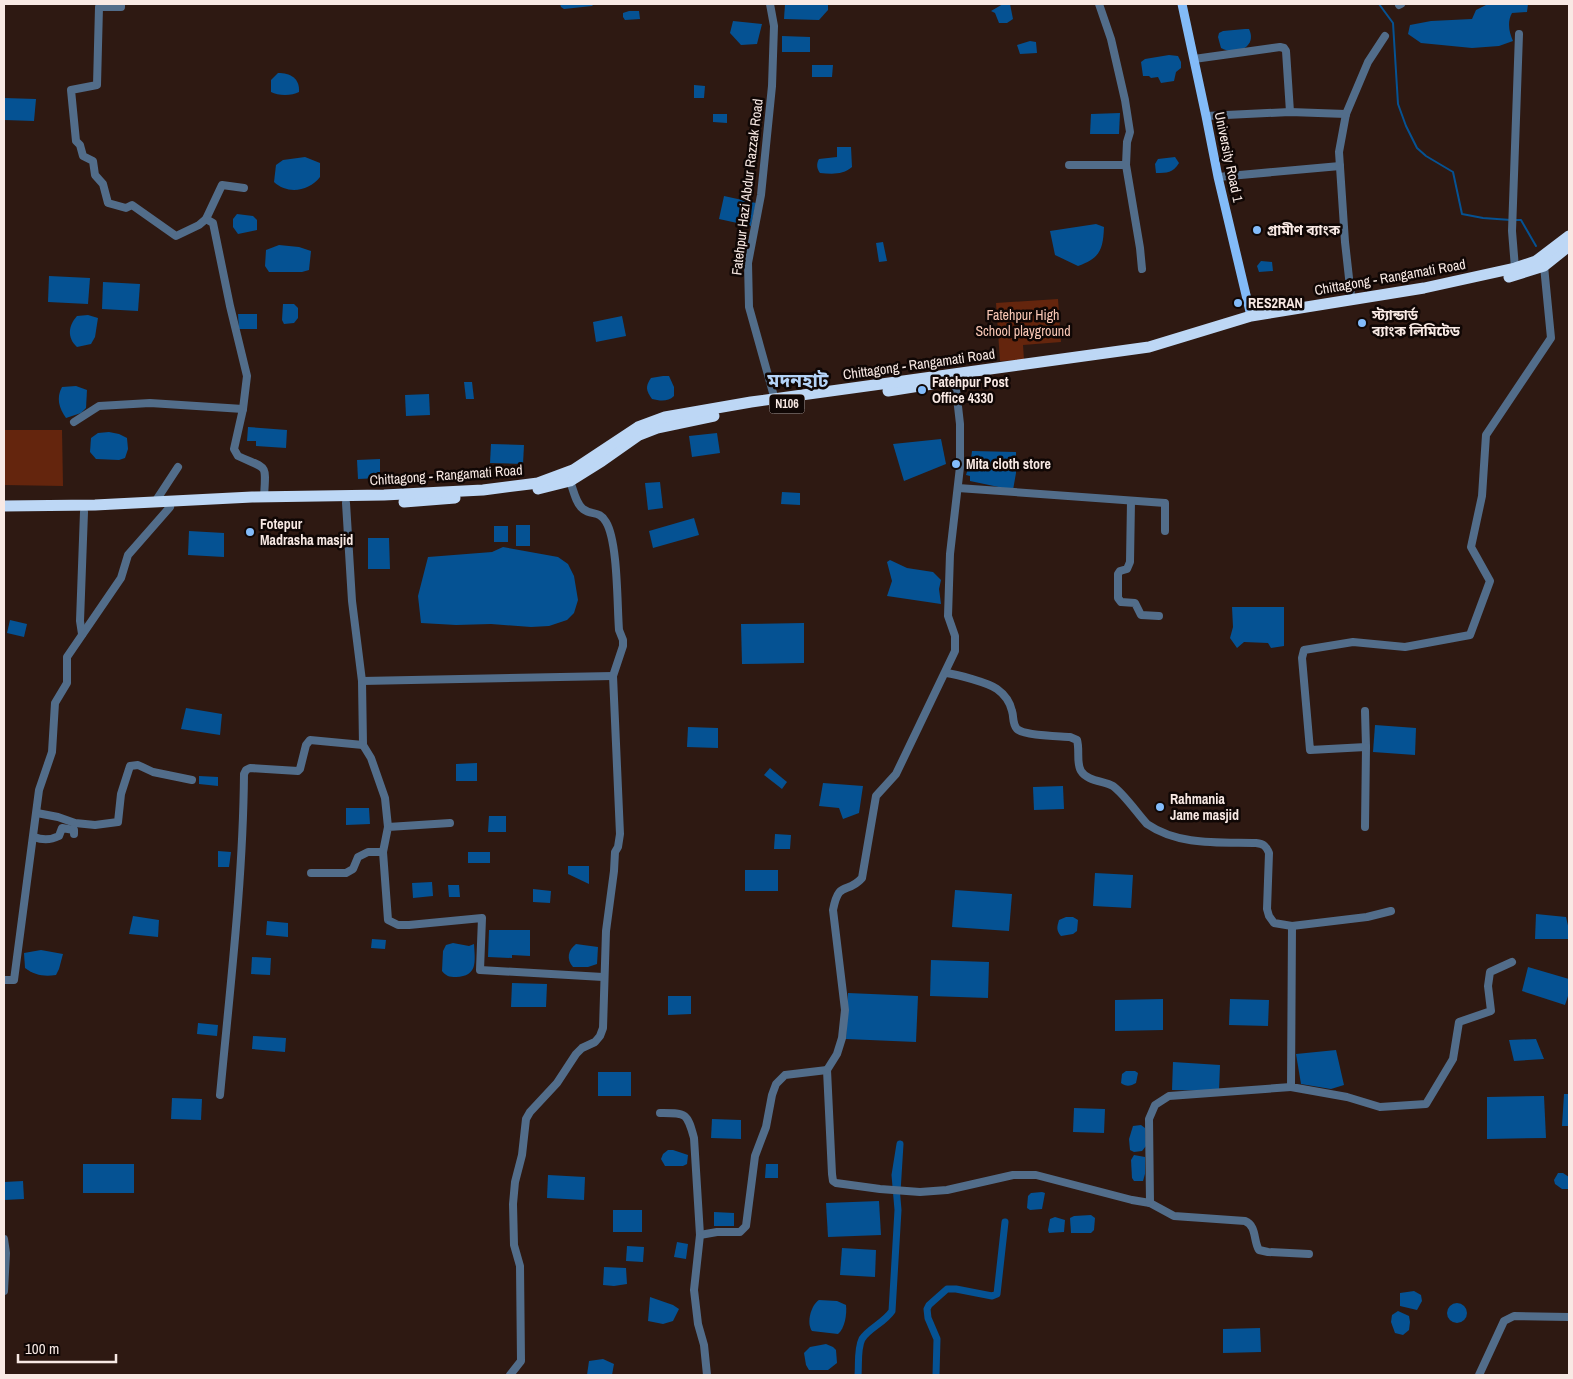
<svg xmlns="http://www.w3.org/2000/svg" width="1573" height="1379" font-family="'Archivo Narrow','Noto Sans Bengali',sans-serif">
<rect width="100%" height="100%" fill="#2e1912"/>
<g fill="#64250d">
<polygon points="1058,299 1061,342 1023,345 1024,360 1000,361 996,303"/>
<polygon points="4,430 62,430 63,486 4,485"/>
</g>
<g fill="#055293">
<polygon points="560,4 594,4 592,6 564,9 561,7"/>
<polygon points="785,4 828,4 828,10 819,20 784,19"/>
<polygon points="1003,4 1010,4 1013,19 1007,23 999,23 995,13 991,11"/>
<path d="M1488 4H1528L1527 12 1512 13C1507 22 1509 32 1513 41L1499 46 1472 48 1421 43 1408 34 1410 25 1431 21 1472 19 1476 10Z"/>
<polygon points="629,11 639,11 640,19 625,20 623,17 623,13"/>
<polygon points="733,21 762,24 757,44 741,45 730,33"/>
<path d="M1245 29H1249C1258 48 1234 56 1221 48L1218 37 1219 33 1223 31Z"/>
<polygon points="782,36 810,37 810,52 782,52"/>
<polygon points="1030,41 1036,42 1037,53 1020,54 1017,45"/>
<polygon points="1169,55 1178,56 1181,62 1181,68 1176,72 1174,81 1161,83 1158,77 1151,78 1149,76 1143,76 1141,62 1145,59"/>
<polygon points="812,65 833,65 832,77 812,77"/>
<path d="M278 73C290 73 300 78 299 92 292 96 278 96 271 92V80Z"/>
<polygon points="694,85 705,86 704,98 694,98"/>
<polygon points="4,98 36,99 34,121 4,120"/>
<polygon points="1120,113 1119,134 1090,134 1091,114"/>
<polygon points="713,114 727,114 727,123 713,122"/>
<path d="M837 147H851L852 167C843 175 832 174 820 173 817 169 816 164 819 159L837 157Z"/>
<path d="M305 157 320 163V177C309 191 288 195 274 182L276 165 283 160Z"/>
<path d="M1175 157 1179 163C1173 173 1167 173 1156 173L1155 164 1158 159Z"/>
<polygon points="724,196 756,203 751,226 719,219"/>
<polygon points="237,214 253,216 257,220 257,230 238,234 233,227 233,219"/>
<path d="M1096 224 1104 227C1103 250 1100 258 1078 266L1055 255 1050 231Z"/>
<polygon points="883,242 887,261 879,262 876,243"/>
<polygon points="279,245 299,247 311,251 309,270 302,272 269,272 265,266 266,250"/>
<polygon points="1261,261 1272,262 1273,271 1259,272 1257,266"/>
<polygon points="49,276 90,278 88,304 48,302"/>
<polygon points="103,282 140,284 138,311 102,309"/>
<polygon points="283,304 294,304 298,308 298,318 294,323 284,324 282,320"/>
<polygon points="238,314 257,314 257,329 239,329"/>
<path d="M88 315 98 318 95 337 91 344 77 347C67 338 68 326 77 316Z"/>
<polygon points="622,316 626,336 596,342 593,322"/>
<path d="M663 376H669L674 387V396C668 402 660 401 652 399 646 390 645 387 651 378Z"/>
<polygon points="464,382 472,382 474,399 466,399"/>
<path d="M76 386 87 390 86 408 81 413 66 418C59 408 56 398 62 387Z"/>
<polygon points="429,394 430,415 406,416 405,395"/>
<polygon points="248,427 287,430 286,448 256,446 256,441 247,441"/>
<polygon points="109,432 119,434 127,438 128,449 125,458 119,460 96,459 90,452 91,438 98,433"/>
<polygon points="717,433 720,453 692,457 689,436"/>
<polygon points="941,439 946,464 904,481 893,444"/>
<polygon points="491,444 524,445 523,464 490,463"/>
<polygon points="972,451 1016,452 1016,473 1013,490 970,481 970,476 966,475 971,459"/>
<polygon points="380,459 380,478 358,479 357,460"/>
<polygon points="660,482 663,508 648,510 645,483"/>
<polygon points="782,492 800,493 800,505 781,504"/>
<polygon points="694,518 699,535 653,548 649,531"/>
<rect x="516" y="525" width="14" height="21"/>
<rect x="494" y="526" width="14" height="16"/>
<polygon points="189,531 224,533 224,557 188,555"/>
<polygon points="368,538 389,538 390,569 368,569"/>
<polygon points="503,547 558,557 568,564 574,576 578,600 574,613 567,620 549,626 531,627 491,624 456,625 421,623 418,596 428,557 492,552"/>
<polygon points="890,560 907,568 933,572 941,580 939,589 941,604 887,596 892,581 887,562"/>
<polygon points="1232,607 1284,607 1284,646 1271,648 1268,643 1244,642 1237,648 1230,638 1233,627"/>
<polygon points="10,620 27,624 24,637 7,633"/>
<polygon points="804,623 804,663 742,664 741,624"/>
<polygon points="186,708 222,714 220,735 181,729"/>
<polygon points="1375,725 1416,728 1415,755 1373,752"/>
<polygon points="688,727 718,728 718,748 687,747"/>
<polygon points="477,763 477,781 456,781 456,764"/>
<polygon points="770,768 787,782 782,789 764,775"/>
<polygon points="199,776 218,777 218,786 199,784"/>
<polygon points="823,783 863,786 859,813 843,819 839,808 819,806"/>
<polygon points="1063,786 1064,809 1034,810 1033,787"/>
<polygon points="346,808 369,808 370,824 346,825"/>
<polygon points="489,816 506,816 506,832 488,832"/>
<polygon points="775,834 791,835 790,849 774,849"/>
<polygon points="218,851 231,852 229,867 218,867"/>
<rect x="468" y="852" width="22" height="11"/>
<polygon points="568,866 589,866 589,884 568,874"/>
<rect x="745" y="870" width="33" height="21"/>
<polygon points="1095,873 1133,875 1131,908 1093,906"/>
<polygon points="432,882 433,896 413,898 412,883"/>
<polygon points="448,885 459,885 460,897 449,897"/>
<polygon points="533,889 551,891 550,903 533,902"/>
<polygon points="955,890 1012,894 1009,931 952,927"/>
<polygon points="1536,914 1566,917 1569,930 1569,939 1535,939"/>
<polygon points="133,916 159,920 158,937 129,934"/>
<path d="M1066 917H1073L1078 920 1077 931 1073 934 1061 936C1056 930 1057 927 1059 920Z"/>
<polygon points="267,921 288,923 288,937 266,935"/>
<polygon points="489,930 530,930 530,956 512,955 512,958 488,957"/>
<polygon points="372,939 386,940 385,949 371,948"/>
<path d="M453 943 469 946 474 944C475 962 478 976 456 977 449 977 446 976 442 971L443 951 446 945Z"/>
<path d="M576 944 598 947 597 964 588 967H573C566 959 568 950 576 944Z"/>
<path d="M41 950 63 954 59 969 56 975C44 977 34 975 25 968L24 953Z"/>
<polygon points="252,957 271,958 270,975 251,974"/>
<polygon points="931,960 989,962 988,998 930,996"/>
<polygon points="1528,967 1569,979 1569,993 1565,1005 1522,991"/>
<polygon points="512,983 547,984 546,1007 511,1007"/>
<polygon points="848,993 918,996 916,1042 846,1039"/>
<polygon points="668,996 691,996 691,1014 668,1015"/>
<polygon points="1163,999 1163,1030 1115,1031 1115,1000"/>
<polygon points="1230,999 1269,1000 1268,1026 1229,1025"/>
<polygon points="198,1023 218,1025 217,1036 197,1034"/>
<polygon points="253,1036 286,1038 285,1052 252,1049"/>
<polygon points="1536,1039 1544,1059 1514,1061 1509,1040"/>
<polygon points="1336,1050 1344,1085 1331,1089 1301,1084 1296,1054"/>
<polygon points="1173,1062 1220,1065 1219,1091 1172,1090"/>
<path d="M1126 1071H1135L1138 1073 1136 1083C1131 1086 1126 1087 1121 1083L1122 1074Z"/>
<rect x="598" y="1072" width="33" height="24"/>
<polygon points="1564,1094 1569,1094 1569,1126 1562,1126"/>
<polygon points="1544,1096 1546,1138 1487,1139 1487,1097"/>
<polygon points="172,1098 202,1099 201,1120 171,1119"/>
<polygon points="1074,1108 1105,1109 1104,1133 1073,1132"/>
<polygon points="712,1119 741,1120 741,1139 711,1138"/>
<polygon points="1141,1125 1145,1128 1146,1146 1142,1151 1134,1152 1130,1150 1129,1139 1133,1126"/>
<polygon points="668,1150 673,1150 688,1155 687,1164 683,1166 665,1166 661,1159 663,1154"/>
<polygon points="1134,1155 1145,1157 1145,1174 1143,1181 1134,1181 1132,1178 1131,1160"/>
<rect x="83" y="1164" width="51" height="29"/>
<polygon points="766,1164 778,1164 778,1178 765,1178"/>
<polygon points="1558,1173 1563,1173 1569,1177 1569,1189 1562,1189 1555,1184 1554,1180"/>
<polygon points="548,1175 585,1177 584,1200 547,1198"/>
<polygon points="23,1181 24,1199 4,1200 4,1182"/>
<polygon points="1042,1192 1045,1193 1042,1209 1030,1210 1027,1208 1028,1196 1031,1193"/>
<polygon points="879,1201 881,1235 828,1237 826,1203"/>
<rect x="613" y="1210" width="29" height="22"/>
<polygon points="714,1212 734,1213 734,1226 714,1226"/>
<polygon points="1091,1215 1095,1218 1094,1230 1091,1233 1071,1233 1070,1218 1074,1216"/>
<polygon points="1055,1217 1065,1220 1064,1232 1049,1233 1048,1230 1050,1219"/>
<polygon points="677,1242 688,1244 686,1259 674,1257"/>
<polygon points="627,1246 644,1247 643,1262 626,1261"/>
<polygon points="842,1248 876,1250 875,1277 840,1275"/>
<polygon points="604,1267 626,1268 627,1284 614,1286 603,1285"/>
<polygon points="1414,1291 1421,1295 1422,1301 1417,1310 1400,1306 1400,1293"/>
<polygon points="650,1297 673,1305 679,1309 673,1321 663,1324 648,1321"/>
<path d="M819 1300 837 1301 846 1305C847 1314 845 1328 838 1334L812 1331C806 1323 811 1305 819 1300Z"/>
<circle cx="1457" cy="1313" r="10"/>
<polygon points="1398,1311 1409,1316 1410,1322 1409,1330 1403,1335 1395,1333 1391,1322 1392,1315"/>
<polygon points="1260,1328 1261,1352 1223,1353 1223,1329"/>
<polygon points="826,1344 833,1347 836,1350 837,1363 828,1370 809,1370 806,1365 804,1353 810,1347"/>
<polygon points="603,1359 614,1364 612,1375 587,1375 589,1361"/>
</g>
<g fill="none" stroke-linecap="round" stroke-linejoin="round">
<g stroke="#055293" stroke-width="2">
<polyline points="1379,4 1393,23 1398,104 1406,126 1417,148 1426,156 1453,172 1462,214 1483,218 1511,220"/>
<polyline points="1516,220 1521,220 1536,246"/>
</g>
<g stroke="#055293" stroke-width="7">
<path d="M858 1375C859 1365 857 1349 862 1339 869 1328 884 1323 892 1311L898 1210 895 1175 900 1144 897 1192"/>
<polyline points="936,1375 937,1339 928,1318 927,1309 929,1305 947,1289 956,1289 992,1296 997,1294 1005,1222"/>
</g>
<g stroke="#526d8a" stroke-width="8">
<polyline points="121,4 121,7 99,7 97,85 71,90 76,141 80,145 83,156 93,161 95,175 103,184 108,203 126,208 132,205 176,236 199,225 206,219 222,185 244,188"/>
<polyline points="770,4 774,26 772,86 761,195 748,263 749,307 775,400"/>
<polyline points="1399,5 1401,4"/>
<polyline points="1194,59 1280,47 1284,48 1286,51 1290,112"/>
<polyline points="1206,116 1290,112 1346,114"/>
<polyline points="1069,165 1126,165 1127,142 1130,132 1125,100 1111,39 1099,4"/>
<polyline points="1126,165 1140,248 1142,269"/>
<polyline points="1218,177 1340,166"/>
<polyline points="206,219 213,223 230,306 247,376 243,409"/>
<polyline points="1515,268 1512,231 1519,34"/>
<polyline points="1351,296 1345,242 1339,152 1346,114 1368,62 1385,36"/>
<path d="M74 422 99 406 150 403 243 409 234 449 238 456C268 470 266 462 264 497"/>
<polyline points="958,488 1165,503 1165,531"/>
<polyline points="1131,501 1130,562 1127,569 1120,571 1118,574 1118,598 1121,602 1135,603 1141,615 1159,616"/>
<polyline points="155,502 178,467"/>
<polyline points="346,503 352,601 362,681 363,745 371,758 385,798 388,827"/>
<polyline points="82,634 80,621 84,512"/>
<path d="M946 673C956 674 989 683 997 689 1004 694 1010 702 1012 711 1014 717 1012 723 1017 729 1025 736 1059 736 1070 737L1077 740C1080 750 1076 763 1081 771 1087 781 1104 781 1113 786 1124 794 1137 813 1147 824 1179 846 1220 842 1256 843 1264 844 1266 846 1269 853L1267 909 1269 916 1274 923 1292 926 1291 1087 1347 1097 1380 1107 1426 1104 1453 1059 1459 1022 1491 1011 1488 986 1490 972 1512 962"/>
<polyline points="362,681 613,676"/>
<polyline points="1365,711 1366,747 1310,750 1302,658 1304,650 1353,642 1405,647 1470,635 1490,581 1471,547 1482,496 1486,435 1551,338 1544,266"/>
<polyline points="37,813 58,817 75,823 95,825 118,822 121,794 130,766 138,765 153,772 192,780"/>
<polyline points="450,823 388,827 383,852 388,920 398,925 409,925 482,918 480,970 603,977"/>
<polyline points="1365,827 1366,747"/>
<path d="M34 837C42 840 51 840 59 836L62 828 74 830V834"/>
<polyline points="311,873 346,873 353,869 358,857 368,852 383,852"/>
<polyline points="1292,926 1367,917 1391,911"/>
<polyline points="4,980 14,980 39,790 52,752 55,703 67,683 67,657 121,578 128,555 170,507"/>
<path d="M827 1070 832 1174 833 1181 836 1183 880 1189 920 1192 947 1190 1013 1175H1036L1132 1200 1150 1203 1174 1216 1245 1221C1257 1226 1253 1240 1259 1250L1268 1252 1309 1254"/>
<path d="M220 1095C230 988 243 881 244 774L246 770 250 768 298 771 300 769 306 745 310 740 363 745"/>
<path d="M660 1113C686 1113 687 1112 694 1138L700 1235"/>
<polyline points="1150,1203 1149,1119 1155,1105 1169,1096 1291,1087"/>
<polyline points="4,1239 6,1253 4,1291"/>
<path d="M510 1375 521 1361 520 1266 514 1245 513 1204 515 1182 522 1155 526 1119 530 1112 557 1083 576 1054 582 1048 595 1042 600 1036 603 1028 606 931 614 871 615 852 618 847 620 834 613 676 623 646V640L619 630C617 604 618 542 606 522 599 510 592 516 583 509 576 504 573 489 570 481"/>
<path d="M707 1375 704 1345 698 1324 694 1290 700 1235 717 1232H740L746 1226 755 1156 766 1127 772 1095 776 1084 785 1075 827 1070 837 1054 842 1038 845 1010 833 910C839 879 847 895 862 878L876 796 896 774 955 651V636L948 616 950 554 960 467V424L955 380"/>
<polyline points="1479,1375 1504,1321 1514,1316 1569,1317"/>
</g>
<polyline stroke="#83bbf8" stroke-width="9" points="1182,4 1206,116 1218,177 1251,316"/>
<g stroke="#bdd7f5" stroke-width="11">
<polyline points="1509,277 1544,266 1569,246"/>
<polyline points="888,391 932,384"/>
<polyline points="538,489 570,481 602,461 639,435 657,428 714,416"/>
<polyline points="404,502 455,498"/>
<polyline points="4,506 95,505 252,497 384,495 483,490 538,483 573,470 638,427 665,417 751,402 1149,347 1251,316 1424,288 1515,268 1536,261 1569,236"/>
</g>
</g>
<g fill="#83bcfb" stroke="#100705" stroke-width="2">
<circle cx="1257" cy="230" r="5"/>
<circle cx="1238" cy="303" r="5"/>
<circle cx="1362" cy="323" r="5"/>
<circle cx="922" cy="390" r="5"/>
<circle cx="956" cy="464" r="5"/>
<circle cx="250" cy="532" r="5"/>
<circle cx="1160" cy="807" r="5"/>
</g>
<g text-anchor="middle" stroke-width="5" stroke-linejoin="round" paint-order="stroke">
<rect fill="#100705" stroke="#b2a5a1" stroke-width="1" x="769.5" y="394.5" width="35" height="19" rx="4"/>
<g font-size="12" font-weight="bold" fill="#f8e9e4">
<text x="787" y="408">N106</text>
</g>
<g font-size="14" fill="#f8e9e4" stroke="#100705">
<text transform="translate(1229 157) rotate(78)" y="5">University Road 1</text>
<text transform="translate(747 187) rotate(-83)" y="5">Fatehpur Hazi Abdur Razzak Road</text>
<text transform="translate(1390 277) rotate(-10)" y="5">Chittagong - Rangamati Road</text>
<text transform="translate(919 364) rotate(-8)" y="5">Chittagong - Rangamati Road</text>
<text transform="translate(446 475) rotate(-4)" y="5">Chittagong - Rangamati Road</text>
</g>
<g font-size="14" font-weight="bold" fill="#f8e9e4" stroke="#100705" text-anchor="start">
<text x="1267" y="235">গ্রামীণ ব্যাংক</text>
<text x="1248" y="308">RES2RAN</text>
<text x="1372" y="320">স্ট্যান্ডার্ড<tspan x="1372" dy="16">ব্যাংক লিমিটেড</tspan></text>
<text x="932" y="387">Fatehpur Post<tspan x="932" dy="16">Office 4330</tspan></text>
<text x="966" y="469">Mita cloth store</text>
<text x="260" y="529">Fotepur<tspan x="260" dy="16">Madrasha masjid</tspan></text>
<text x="1170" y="804">Rahmania<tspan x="1170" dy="16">Jame masjid</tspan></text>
</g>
<g font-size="14" fill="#fac8b6" stroke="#100705">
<text x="1023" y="320">Fatehpur High<tspan x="1023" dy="16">School playground</tspan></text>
</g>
<g font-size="19" font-weight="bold" fill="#b4d3f7" stroke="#100705">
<text x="798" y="387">মদনহাট</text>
</g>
</g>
<rect width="1573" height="1379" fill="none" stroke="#f8e9e4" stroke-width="10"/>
<path d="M18 1354v8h98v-8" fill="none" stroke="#f8e9e4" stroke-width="2.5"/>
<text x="25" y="1354" font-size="15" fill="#f8e9e4" stroke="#100705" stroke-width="4" paint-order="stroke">100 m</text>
</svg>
